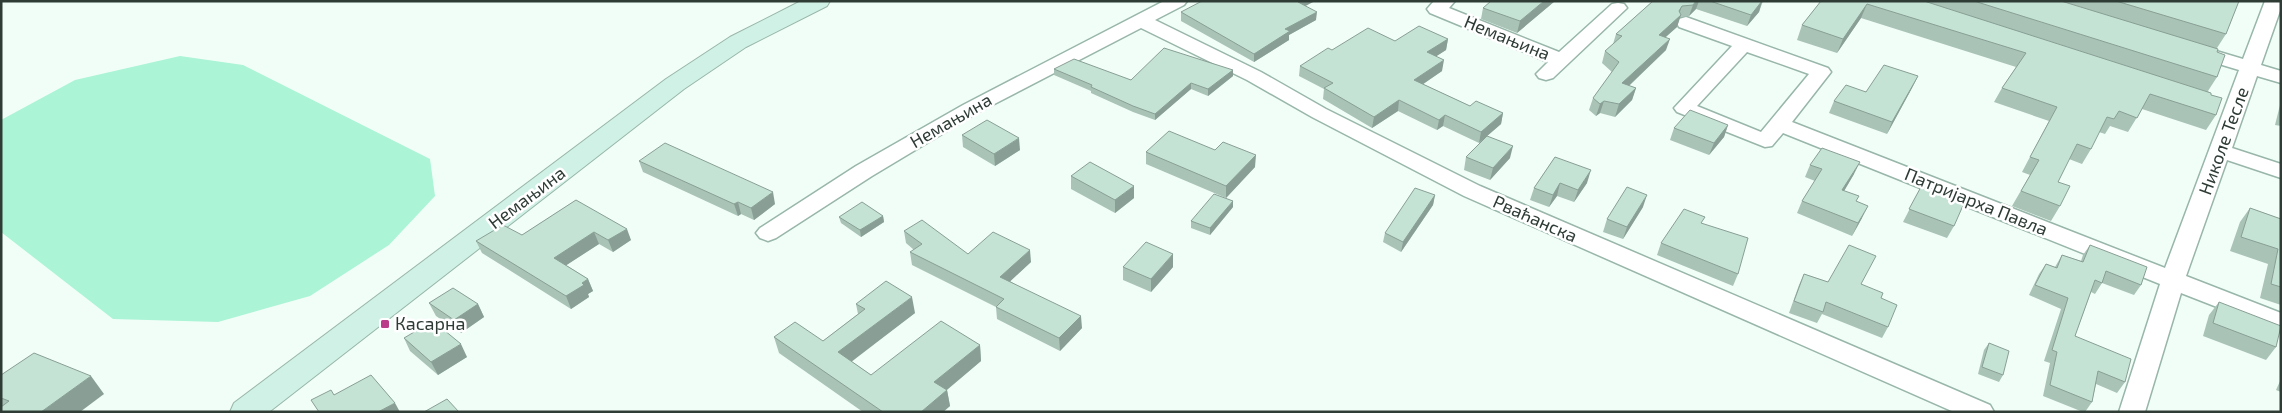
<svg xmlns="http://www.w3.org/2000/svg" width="2282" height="413" font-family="'Exo 2',sans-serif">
<rect width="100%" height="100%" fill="#f1fef8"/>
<polygon fill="#abf4d6" points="180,56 243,65 430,159 435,196 389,245 310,296 218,322 113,319 1,232 1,120 75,80"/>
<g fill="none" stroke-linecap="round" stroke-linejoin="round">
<g stroke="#98b6a9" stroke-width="3">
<g id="street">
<polygon points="1164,1 1187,1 1184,5 1155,20 1261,72 1326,109 1480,186 1990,405 1994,412 1954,412 1464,196 1312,117 1247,80 1141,28 977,113 872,176 776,238 768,241 760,238 756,233 760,228 856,166 963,105"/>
<polygon points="1434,1 1455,1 1449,8 1559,52 1612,4 1618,3 1624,4 1627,8 1553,78 1546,80 1539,78 1536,74 1548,62 1430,13 1427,9"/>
<path d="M2265 1H2281V8L2261 65 2281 71V83L2257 76 2232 148 2281 164V178L2227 160 2186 276 2281 313V332L2181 293 2145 412H2119L2160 284 1783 133 1772 146 1765 147 1677 112 1674 108 1732 46 1679 27 1677 23 1679 19 1686 17 1828 68 1831 72 1792 122 2165 268 2239 70 2189 55 2186 51 2189 47 2196 45 2243 59ZM1747 52 1809 74 1761 132 1697 106Z"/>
</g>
</g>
<g stroke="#98b6a9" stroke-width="2">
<polygon id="secondary" points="801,1 830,1 827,6 746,47 684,89 269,412 230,412 234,403 666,79 730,37"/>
</g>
<use href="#street" fill="#fff" fill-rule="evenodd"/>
<use href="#secondary" fill="#d0f1e5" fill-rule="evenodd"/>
</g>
<g fill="#a9c3b7">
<polygon points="1555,1 1517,33 1481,19 1483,8"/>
<polygon points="1653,1 1763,1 1759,12 1747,26 1696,9 1689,16 1680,17 1677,27 1666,37 1666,50 1629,86 1636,88 1632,100 1615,117 1600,113 1596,116 1589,110 1593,98 1612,72 1602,63 1605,51 1613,44 1616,34"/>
<polygon points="1821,1 2239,1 2226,34 2217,48 2217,77 2208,91 2211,95 2216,115 2206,130 2142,109 2128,132 2110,126 2105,134 2099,132 2091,149 2082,164 2069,159 2058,182 2060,206 2051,221 2012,206 2030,175 2022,172 2049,121 1994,102 2002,88 2016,67 1861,18 1837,53 1797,40 1802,25"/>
<polygon points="1306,6 1316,20 1289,35 1289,40 1254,62 1181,21 1181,12"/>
<polygon points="1448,39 1446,50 1436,56 1442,71 1423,84 1470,106 1503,113 1501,124 1487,136 1510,158 1490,180 1464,170 1466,157 1485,138 1479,143 1443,126 1437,130 1398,111 1372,128 1323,99 1324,89 1299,76 1300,66 1332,50 1395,41"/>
<polygon points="1054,69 1131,80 1233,70 1233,76 1208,96 1191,89 1155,120 1133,112 1091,93 1091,91 1054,75"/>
<polygon points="1918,76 1912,88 1887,134 1829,113 1834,101"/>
<polygon points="2281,101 2281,126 2275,125"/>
<polygon points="1728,125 1724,137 1709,155 1670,140 1674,128"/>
<polygon points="962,135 1020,150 995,166 963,147"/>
<polygon points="1215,150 1255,167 1226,198 1146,164 1146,152"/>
<polygon points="1555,157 1587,183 1574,202 1557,196 1549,207 1530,200 1534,188"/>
<polygon points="639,161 775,204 754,220 741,214 738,216 643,172"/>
<polygon points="1810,165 1854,174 1844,191 1856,201 1862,218 1852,236 1797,213 1802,201 1815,181 1805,177"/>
<polygon points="1071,176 1134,198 1115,213 1071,189"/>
<polygon points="1922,185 1954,226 1947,238 1903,222"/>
<polygon points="1435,195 1433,205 1401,252 1383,242 1385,233"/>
<polygon points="576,200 631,240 613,252 599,244 566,265 588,279 593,291 588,294 589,297 571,309 482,253 476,241 522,235"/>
<polygon points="1233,207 1210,235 1191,228 1191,221"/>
<polygon points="1643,207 1623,239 1603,232 1607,219"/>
<polygon points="2250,208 2281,219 2281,305 2260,298 2268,264 2230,251 2240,222"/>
<polygon points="883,216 884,222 861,237 841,223 839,217"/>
<polygon points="1702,224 1738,274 1733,286 1657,255 1661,243"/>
<polygon points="904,231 968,254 1031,262 1010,281 1082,328 1060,351 997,319 996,307 912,265 910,252 914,250 906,243"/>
<polygon points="2090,245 2141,285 2134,295 2102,283 2095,294 2091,292 2075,336 2125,382 2117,393 2096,384 2092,402 2085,412 2083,412 2043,396 2050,363 2044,361 2061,309 2029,295 2039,274 2046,264 2055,267 2062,255 2081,261 2083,255"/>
<polygon points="1123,267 1173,267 1151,292 1123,280"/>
<polygon points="1804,274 1828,282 1862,284 1888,327 1882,338 1822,314 1817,323 1789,313 1799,285"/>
<polygon points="2219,302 2276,347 2266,360 2203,336 2209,315"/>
<polygon points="429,303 478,304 484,317 461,333 436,316"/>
<polygon points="856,304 915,313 851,361 871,375 980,345 981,361 947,390 950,406 943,412 863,412 779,353 774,337 823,341 858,314"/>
<polygon points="404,338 467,357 438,375 410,351"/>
<polygon points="1989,343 2003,375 1999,382 1978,374 1984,350"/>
<polygon points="1,375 104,394 1,412"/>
<polygon points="2281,379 2281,392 2276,390"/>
</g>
<g fill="#899f95">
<polygon points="1300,1 1315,1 1298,10 1298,2"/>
<polygon points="1544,1 1555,1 1517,33 1520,21"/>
<polygon points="1696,1 1699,1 1696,9 1689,16 1693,5"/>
<polygon points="1762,1 1759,12 1747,26 1751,15"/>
<polygon points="1867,4 1861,18 1837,53 1843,39"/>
<polygon points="1682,6 1678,17 1681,15 1677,27 1655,46 1659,35"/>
<polygon points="1317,12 1316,20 1289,35 1289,40 1254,62 1254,54 1285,29"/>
<polygon points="1448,39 1446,50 1426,63 1427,52"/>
<polygon points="1670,39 1666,50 1619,95 1622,83"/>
<polygon points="1444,60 1442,71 1413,91 1414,80"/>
<polygon points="1233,70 1233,76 1208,96 1208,89"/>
<polygon points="1918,76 1912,88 1887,134 1892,122"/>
<polygon points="1191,83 1191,89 1155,120 1155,114"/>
<polygon points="1636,88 1632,100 1615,117 1619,104"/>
<polygon points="1399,100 1398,111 1372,128 1374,117"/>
<polygon points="1604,101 1600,113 1596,116 1600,104"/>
<polygon points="1503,113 1501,124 1479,143 1481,132"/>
<polygon points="1445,115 1443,126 1437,130 1439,120"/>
<polygon points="1728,125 1724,137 1709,155 1714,143"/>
<polygon points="1019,138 1020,150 995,166 994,154"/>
<polygon points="1513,146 1510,158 1490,180 1493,168"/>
<polygon points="1256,155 1255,167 1226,198 1226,186"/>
<polygon points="1860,162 1854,174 1837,203 1842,190"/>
<polygon points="1591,170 1587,183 1574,202 1578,190"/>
<polygon points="1560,183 1557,196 1549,207 1553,195"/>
<polygon points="1134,186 1134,198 1115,213 1115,200"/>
<polygon points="773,192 775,204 754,220 751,208"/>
<polygon points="1435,195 1433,205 1401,252 1403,242"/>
<polygon points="1647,195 1643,207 1623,239 1627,227"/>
<polygon points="1233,201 1233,207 1210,235 1210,228"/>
<polygon points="738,202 741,214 738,216 734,204"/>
<polygon points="1868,206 1862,218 1852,236 1858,223"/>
<polygon points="883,216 884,222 861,237 860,230"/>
<polygon points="627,229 631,240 613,252 608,240"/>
<polygon points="594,232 599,244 559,270 554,258"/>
<polygon points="1030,250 1031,262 1002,289 1000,277"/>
<polygon points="1173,254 1173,267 1151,292 1151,279"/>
<polygon points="588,279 593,291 588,294 589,297 571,309 566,296 582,283"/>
<polygon points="912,297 915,313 842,369 838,352"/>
<polygon points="478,304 484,317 461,333 454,320"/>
<polygon points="1081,316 1082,328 1060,351 1059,338"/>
<polygon points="461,344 467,357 438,375 431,362"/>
<polygon points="980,345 981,361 937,398 934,382"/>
<polygon points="91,376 104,394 80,412 41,412"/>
<polygon points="947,390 950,406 943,412 921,412"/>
<polygon points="395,403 400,412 378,412"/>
</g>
<g fill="#c4e3d5" stroke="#899f95">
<polygon points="1202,1 1300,1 1298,2 1317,12 1285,29 1290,31 1254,54 1181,12"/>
<polygon points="1491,1 1544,1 1520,21 1483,8"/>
<polygon points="1653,1 1696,1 1693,5 1682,6 1679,11 1681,15 1659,35 1670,39 1622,83 1636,88 1619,104 1604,101 1600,104 1593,98 1619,62 1605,51 1622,36 1616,34"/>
<polygon points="1710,1 1762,1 1751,15"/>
<polygon points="1821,1 1924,1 2211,93 2211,95 2222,98 2216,115 2150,94 2137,118 2119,111 2114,119 2107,117 2091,149 2077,144 2058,182 2070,186 2060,206 2021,191 2039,160 2030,157 2057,107 2002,88 2026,53 1867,4 1843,39 1802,25"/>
<polygon points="1974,1 2061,1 2218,49 2217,52 2225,55 2217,77"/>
<polygon points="2116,1 2239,1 2226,34"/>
<polygon points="1419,26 1448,39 1427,52 1444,60 1414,80 1470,106 1476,101 1503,113 1481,132 1445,115 1439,120 1399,100 1374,117 1324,88 1333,83 1300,66 1328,48 1332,50 1368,28 1395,41"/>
<polygon points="1164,48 1233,70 1208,89 1191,83 1155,114 1133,106 1091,87 1092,85 1054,69 1074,59 1131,80"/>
<polygon points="1884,65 1918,76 1892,122 1834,101 1846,85 1866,92"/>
<polygon points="1690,110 1728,125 1714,143 1674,128"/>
<polygon points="987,120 1019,138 994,154 962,135"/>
<polygon points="1169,131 1215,150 1223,142 1256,155 1226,186 1146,152"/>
<polygon points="1487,136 1513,146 1493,168 1466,157"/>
<polygon points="665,143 773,192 751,208 738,202 734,204 639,161"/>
<polygon points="1822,148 1860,162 1842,190 1859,196 1856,201 1868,206 1858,223 1802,201 1822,169 1810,165"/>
<polygon points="1555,157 1591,170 1578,190 1560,183 1553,195 1534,188"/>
<polygon points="1090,162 1134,186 1115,200 1071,176"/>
<polygon points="1922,185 1965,201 1954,226 1909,209"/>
<polygon points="1627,187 1647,195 1627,227 1607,219"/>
<polygon points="1415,188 1435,195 1403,242 1385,233"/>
<polygon points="1214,194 1233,201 1210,228 1191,221"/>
<polygon points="576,200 627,229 608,240 594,232 554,258 588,279 582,283 584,285 566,296 476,241 503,225 522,235"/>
<polygon points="862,202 883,216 860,230 839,217"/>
<polygon points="2250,208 2281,219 2281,287 2271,284 2278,249 2241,237"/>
<polygon points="1684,209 1705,217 1701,223 1748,238 1738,274 1661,243"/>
<polygon points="922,220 968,254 993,232 1030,250 1000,277 1081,316 1059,338 996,307 1004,299 910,252 922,244 904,231"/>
<polygon points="1146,242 1173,254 1151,279 1123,267"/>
<polygon points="1849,245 1876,256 1861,284 1883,293 1881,298 1897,305 1888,327 1826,302 1823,312 1794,301 1804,274 1828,282"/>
<polygon points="2090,245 2147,267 2141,285 2106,271 2102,283 2095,280 2075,336 2131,359 2125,382 2098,371 2092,402 2050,385 2057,352 2052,350 2068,298 2035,285 2046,264 2057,268 2062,255 2083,262"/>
<polygon points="886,281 912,297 838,352 871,375 941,321 980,345 934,382 947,390 921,412 883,412 774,337 795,322 823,341 865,309 856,304"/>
<polygon points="453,288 478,304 454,320 429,303"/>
<polygon points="2219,302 2281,326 2276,347 2213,323"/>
<polygon points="433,321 461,344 431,362 404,338"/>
<polygon points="1989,343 2009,351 2003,375 1982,367"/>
<polygon points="34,353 91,376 41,412 1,412 1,407 9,401 1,398 1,375"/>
<polygon points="371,375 395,403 378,412 319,412 311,400 331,390 334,395"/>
<polygon points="447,399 459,412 424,412"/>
</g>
<rect fill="#bb3c89" stroke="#fff" stroke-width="2" x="380" y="319" width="10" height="10" rx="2.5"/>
<g text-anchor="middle" stroke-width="5" stroke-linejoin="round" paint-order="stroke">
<g font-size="18" fill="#2f3c36" stroke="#fff">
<text transform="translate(1507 38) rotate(22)" y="6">Немањина</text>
<text transform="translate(951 121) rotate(-30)" y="6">Немањина</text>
<text transform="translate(2224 141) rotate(-70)" y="6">Николе Тесле</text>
<text transform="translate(527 198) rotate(-37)" y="6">Немањина</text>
<text transform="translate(1976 202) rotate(22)" y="6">Патријарха Павла</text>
<text transform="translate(1535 219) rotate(24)" y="6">Рваћанска</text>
</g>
<g font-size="18" fill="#2f3c36" stroke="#fff" text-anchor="start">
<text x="395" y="330">Касарна</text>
</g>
</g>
<rect width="2282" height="413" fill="none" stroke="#2f3c36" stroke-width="5"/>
</svg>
